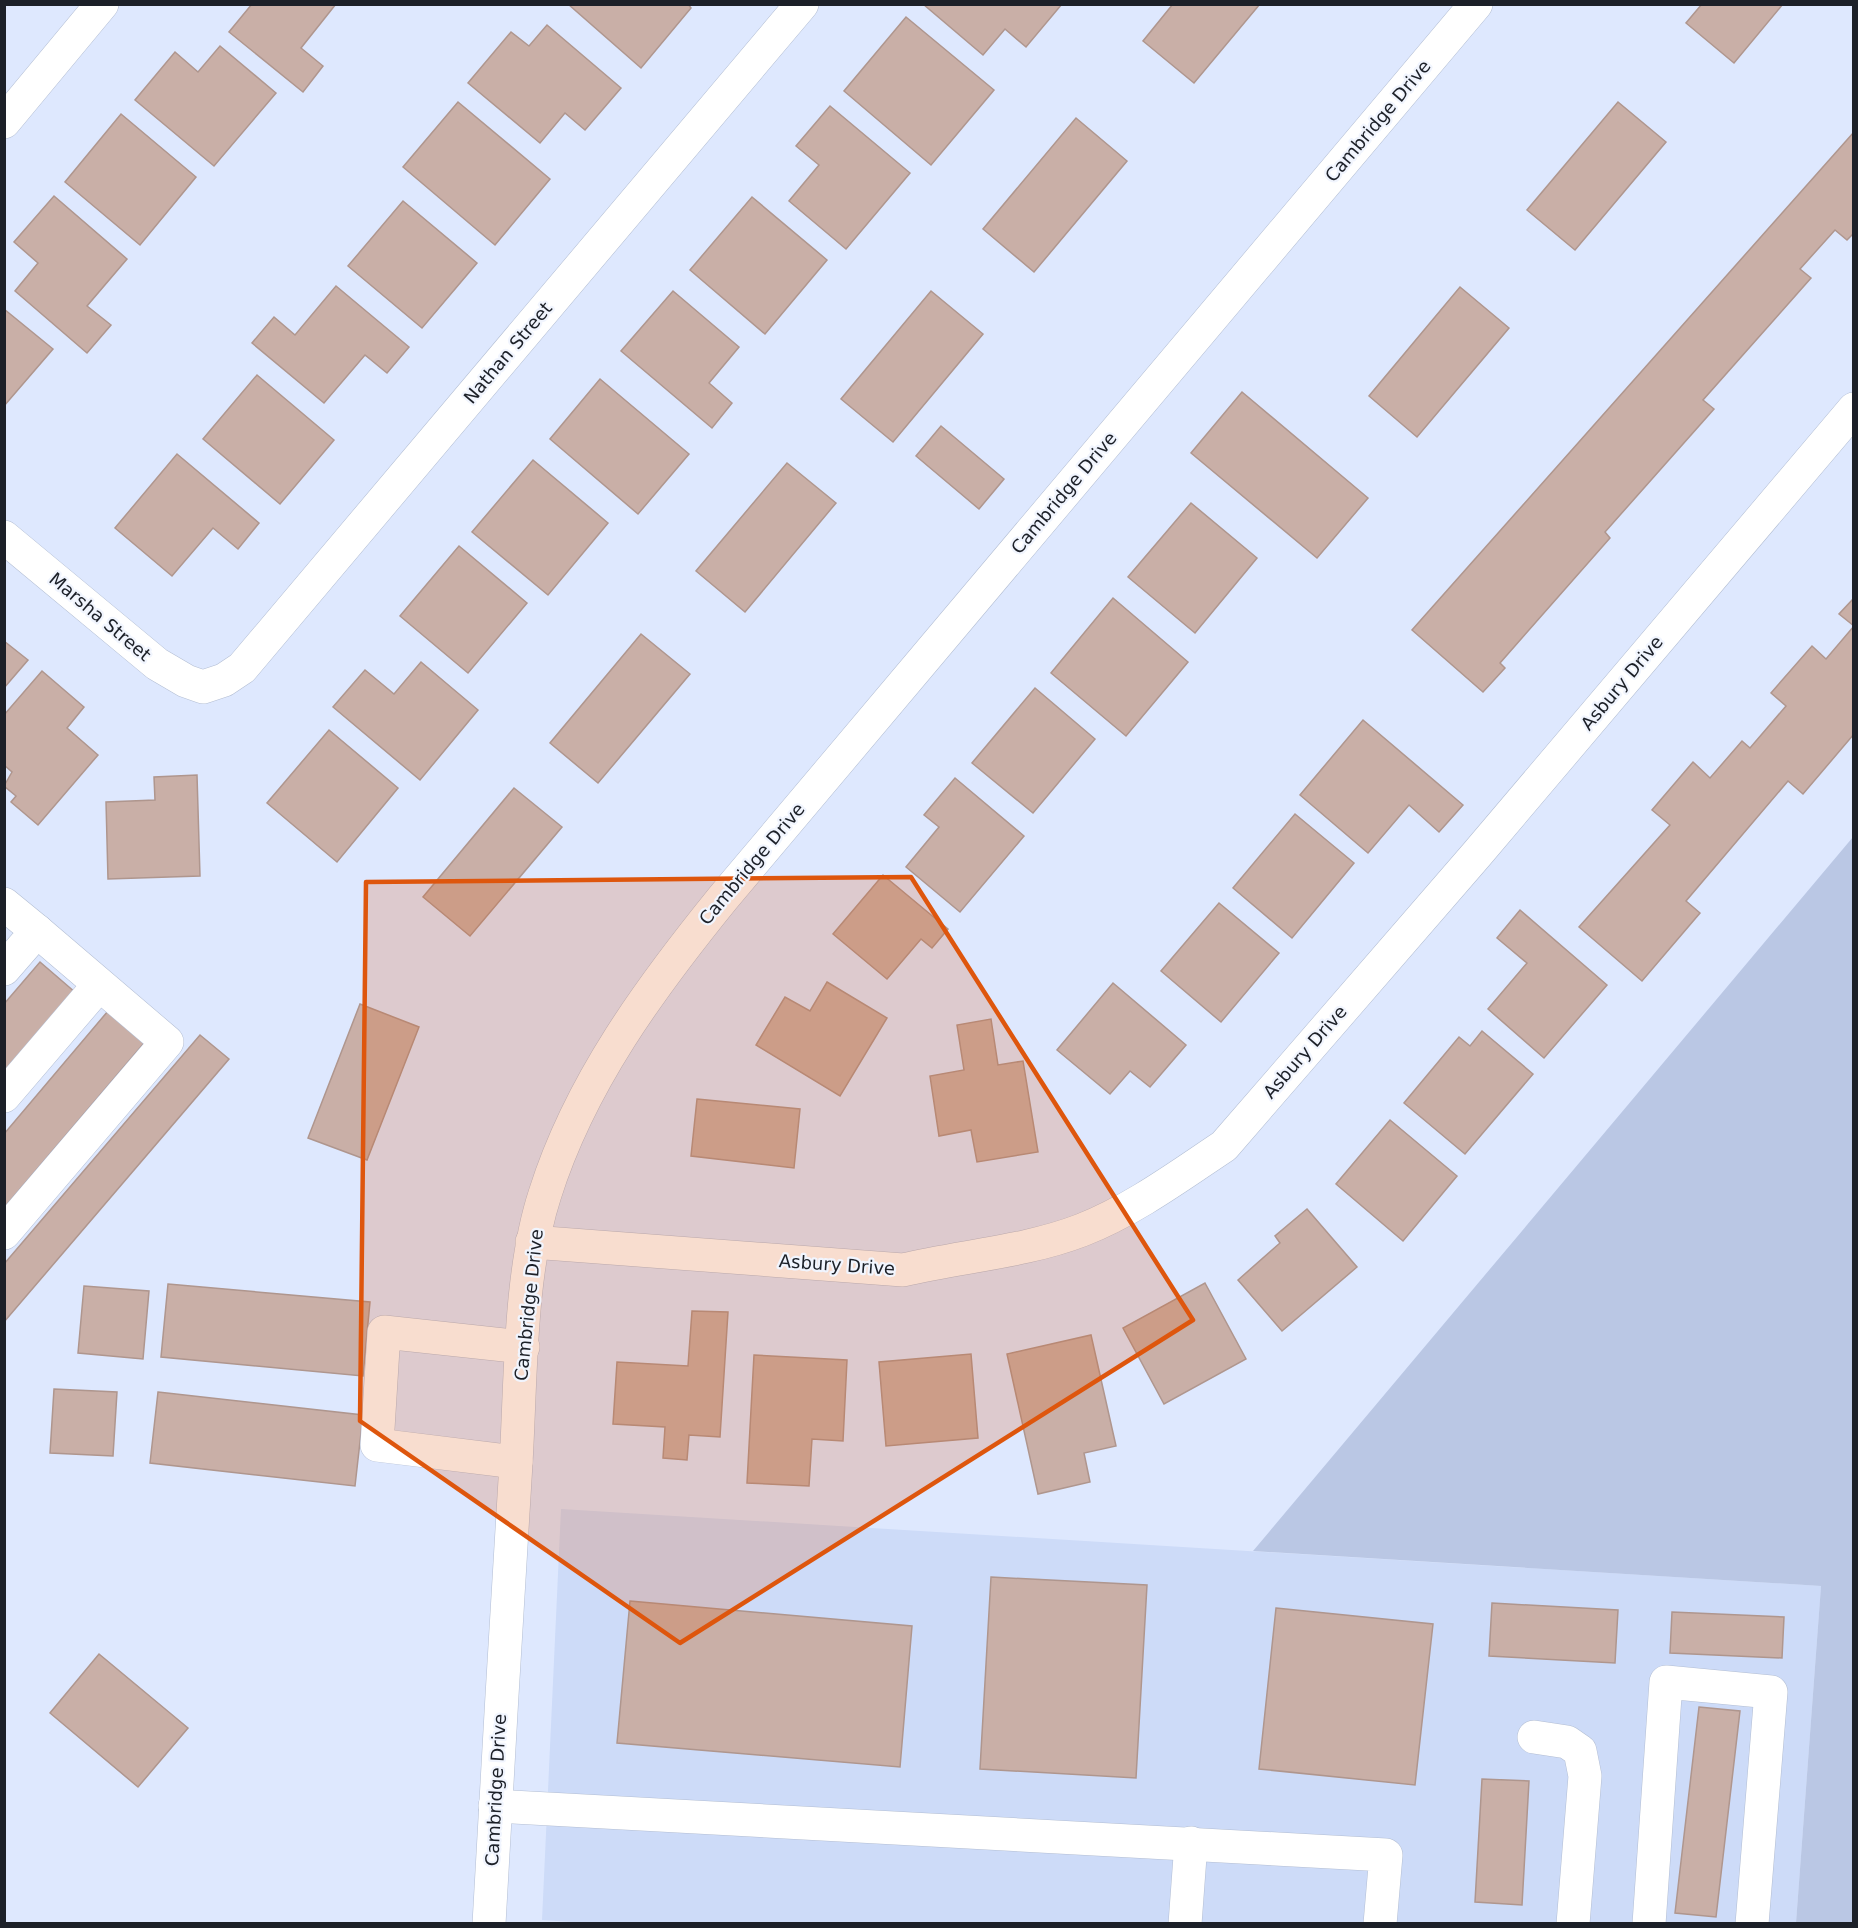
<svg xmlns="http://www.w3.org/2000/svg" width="1858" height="1928" font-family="'DejaVu Sans',sans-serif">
<rect width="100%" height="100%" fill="#dee8fe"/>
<polygon fill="#cddbf8" points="561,1509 1821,1586 1796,1923 602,1924 542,1920"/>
<polygon fill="#bac7e4" points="1853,837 1853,1923 1796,1923 1821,1586 1253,1551"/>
<g fill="#c9afa7" stroke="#af968e" stroke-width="1.5">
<polygon points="252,4 336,4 301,48 323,66 303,92 229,32"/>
<polygon points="568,4 688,4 691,8 641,68"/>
<polygon points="923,4 1062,4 1026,47 1005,29 983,55"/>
<polygon points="1173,4 1260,4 1194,83 1143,41"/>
<polygon points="1702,4 1783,4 1734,63 1686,23"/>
<polygon points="906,17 994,90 931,165 844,91"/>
<polygon points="547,25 621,88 585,130 565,113 540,143 468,83 511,32 529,46"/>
<polygon points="220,46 276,93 214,166 135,100 175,52 198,72"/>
<polygon points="458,102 550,179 495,245 403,167"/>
<polygon points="1618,102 1666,142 1575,250 1527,210"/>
<polygon points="830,106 910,173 846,249 789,201 819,165 796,146"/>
<polygon points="121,114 196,177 140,245 65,182"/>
<polygon points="1076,118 1127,161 1034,272 983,229"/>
<polygon points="1854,132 1854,233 1847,240 1835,230 1800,269 1811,278 1703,400 1714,409 1605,532 1610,538 1500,663 1505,668 1483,692 1412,630"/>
<polygon points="54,196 127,259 87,306 111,325 87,353 15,291 38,263 14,242"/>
<polygon points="752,197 827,260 765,334 690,270"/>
<polygon points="403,201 477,263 422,328 348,266"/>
<polygon points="336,286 409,347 387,373 365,355 324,403 252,343 274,317 295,335"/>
<polygon points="1460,287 1509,328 1417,437 1369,396"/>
<polygon points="673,291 739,347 709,383 732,403 712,428 621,351"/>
<polygon points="931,291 983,334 893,442 841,399"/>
<polygon points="4,309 53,349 4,406"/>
<polygon points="257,375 334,440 280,504 203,439"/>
<polygon points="600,379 689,454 638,514 550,439"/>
<polygon points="1242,392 1368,498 1317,558 1191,453"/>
<polygon points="941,426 1004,479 979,509 916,456"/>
<polygon points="177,454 259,523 238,549 213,528 172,576 115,528"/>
<polygon points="533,460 608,523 548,595 472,532"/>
<polygon points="787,463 836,503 745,612 696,571"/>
<polygon points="1191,503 1257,558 1195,633 1128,577"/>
<polygon points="459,546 527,603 468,673 400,616"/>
<polygon points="1113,598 1188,662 1126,736 1051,673"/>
<polygon points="1854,598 1854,626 1839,614"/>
<polygon points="1854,626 1854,734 1803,794 1788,781 1686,901 1700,913 1642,981 1579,927 1670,825 1652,810 1693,762 1710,778 1742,741 1750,748 1786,706 1771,693 1812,646 1826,659"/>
<polygon points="641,634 690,674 598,783 550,743"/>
<polygon points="4,641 28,660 4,688"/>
<polygon points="421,662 478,710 420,780 333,707 365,670 394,694"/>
<polygon points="42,671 84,707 67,728 98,755 38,825 11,802 16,796 4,786 12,772 4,765 4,715"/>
<polygon points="1035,688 1095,739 1033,813 972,763"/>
<polygon points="1363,720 1463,805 1439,832 1409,805 1368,853 1300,795"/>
<polygon points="329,730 398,788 337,862 267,803"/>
<polygon points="197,775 200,876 108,879 106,802 155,800 154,777"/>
<polygon points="955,778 1024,836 960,912 906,867 939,827 924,815"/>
<polygon points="514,788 562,827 470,936 423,897"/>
<polygon points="1295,814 1354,863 1292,938 1233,888"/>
<polygon points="883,875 948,929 932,948 921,939 887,979 833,934"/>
<polygon points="1219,903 1279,953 1221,1022 1161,971"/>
<polygon points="1520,910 1607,985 1544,1058 1488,1009 1527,963 1497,938"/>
<polygon points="40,962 76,993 4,1078 4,1004"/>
<polygon points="827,982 887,1018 840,1096 756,1045 785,997 810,1011"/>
<polygon points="1113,983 1186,1045 1150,1087 1130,1071 1110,1094 1057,1050"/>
<polygon points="360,1004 419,1027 367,1160 308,1138"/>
<polygon points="108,1011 145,1042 4,1208 4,1134"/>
<polygon points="991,1019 998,1065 1023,1061 1038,1152 977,1162 971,1130 939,1136 930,1076 964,1070 957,1025"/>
<polygon points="1482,1031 1533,1074 1465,1154 1404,1103 1459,1037 1470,1046"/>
<polygon points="200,1035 229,1059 4,1322 4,1264"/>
<polygon points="697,1099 800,1109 794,1168 691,1156"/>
<polygon points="1390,1120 1457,1176 1403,1241 1336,1184"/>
<polygon points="1307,1209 1357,1267 1282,1331 1238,1280 1280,1243 1275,1236"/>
<polygon points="1205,1283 1246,1359 1164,1404 1123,1328"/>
<polygon points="168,1284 370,1302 363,1376 161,1357"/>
<polygon points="84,1286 149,1291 143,1359 78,1353"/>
<polygon points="692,1311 728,1312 720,1437 689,1435 687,1460 663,1458 665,1427 613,1424 617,1362 688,1366"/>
<polygon points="1091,1335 1116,1446 1084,1453 1090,1482 1038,1494 1007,1354"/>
<polygon points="971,1354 978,1438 886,1446 879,1362"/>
<polygon points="754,1355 847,1360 843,1441 812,1439 809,1486 747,1483"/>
<polygon points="54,1389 117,1392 113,1456 50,1453"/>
<polygon points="158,1392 363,1415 355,1486 150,1463"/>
<polygon points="991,1577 1147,1585 1136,1778 980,1769"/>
<polygon points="630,1601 912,1626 900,1767 617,1743"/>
<polygon points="1492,1603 1618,1610 1615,1663 1489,1656"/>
<polygon points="1276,1608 1433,1624 1415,1785 1259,1769"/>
<polygon points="1672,1612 1784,1617 1782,1658 1670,1653"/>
<polygon points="99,1654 188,1728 138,1787 50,1713"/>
<polygon points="1699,1707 1740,1711 1716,1917 1675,1913"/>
<polygon points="1482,1779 1529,1781 1522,1905 1475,1902"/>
</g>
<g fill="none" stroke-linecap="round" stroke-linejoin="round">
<g stroke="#b3bed3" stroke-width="34">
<g id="minor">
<polyline points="4,122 102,4"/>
<polyline points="4,537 157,664 186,681 203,687 224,680 242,668 802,4"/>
<polyline points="4,904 37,931 4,969"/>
<polyline points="4,1096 99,985"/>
<polyline points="4,1233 167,1042 37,931"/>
<path d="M532 1242 903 1270C962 1256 1025 1252 1082 1230 1133 1210 1179 1176 1224 1146L1477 854 1854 409"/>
<polyline points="516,1462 377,1445 384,1332 523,1347"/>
<polyline points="1534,1737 1567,1742 1580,1751 1585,1776 1573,1924"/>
<polyline points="495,1806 1386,1855 1380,1924"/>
<path d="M489 1924C497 1770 507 1617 516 1463 521 1380 519 1273 545 1194 580 1083 650 988 723 898L1476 4"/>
<polyline points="1185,1924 1191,1843"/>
<polyline points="1649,1924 1666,1682 1771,1692 1752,1924"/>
</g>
</g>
<use href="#minor" stroke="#fff" stroke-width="33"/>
</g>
<path fill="#de560d" fill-opacity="0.2" stroke="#de560d" stroke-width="4.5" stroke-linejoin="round" d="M911 877 1193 1320 680 1643 360 1421 366 882Z"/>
<g text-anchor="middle" stroke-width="4.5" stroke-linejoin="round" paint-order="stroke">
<g font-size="18" fill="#1c2028" stroke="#f1f5fe">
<text transform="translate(1378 121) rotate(-50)" y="6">Cambridge Drive</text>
<text transform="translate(508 353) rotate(-50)" y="6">Nathan Street</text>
<text transform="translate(1064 493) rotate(-50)" y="6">Cambridge Drive</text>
<text transform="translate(100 617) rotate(40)" y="6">Marsha Street</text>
<text transform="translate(1622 683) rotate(-50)" y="6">Asbury Drive</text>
<text transform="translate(752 864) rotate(-50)" y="6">Cambridge Drive</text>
<text transform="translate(1305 1052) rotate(-49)" y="6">Asbury Drive</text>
<text transform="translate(837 1265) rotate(4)" y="6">Asbury Drive</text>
<text transform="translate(529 1305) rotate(-84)" y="6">Cambridge Drive</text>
<text transform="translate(496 1790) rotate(-87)" y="6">Cambridge Drive</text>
</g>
</g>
<rect width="1858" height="1928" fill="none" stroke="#1c2028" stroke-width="12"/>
</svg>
